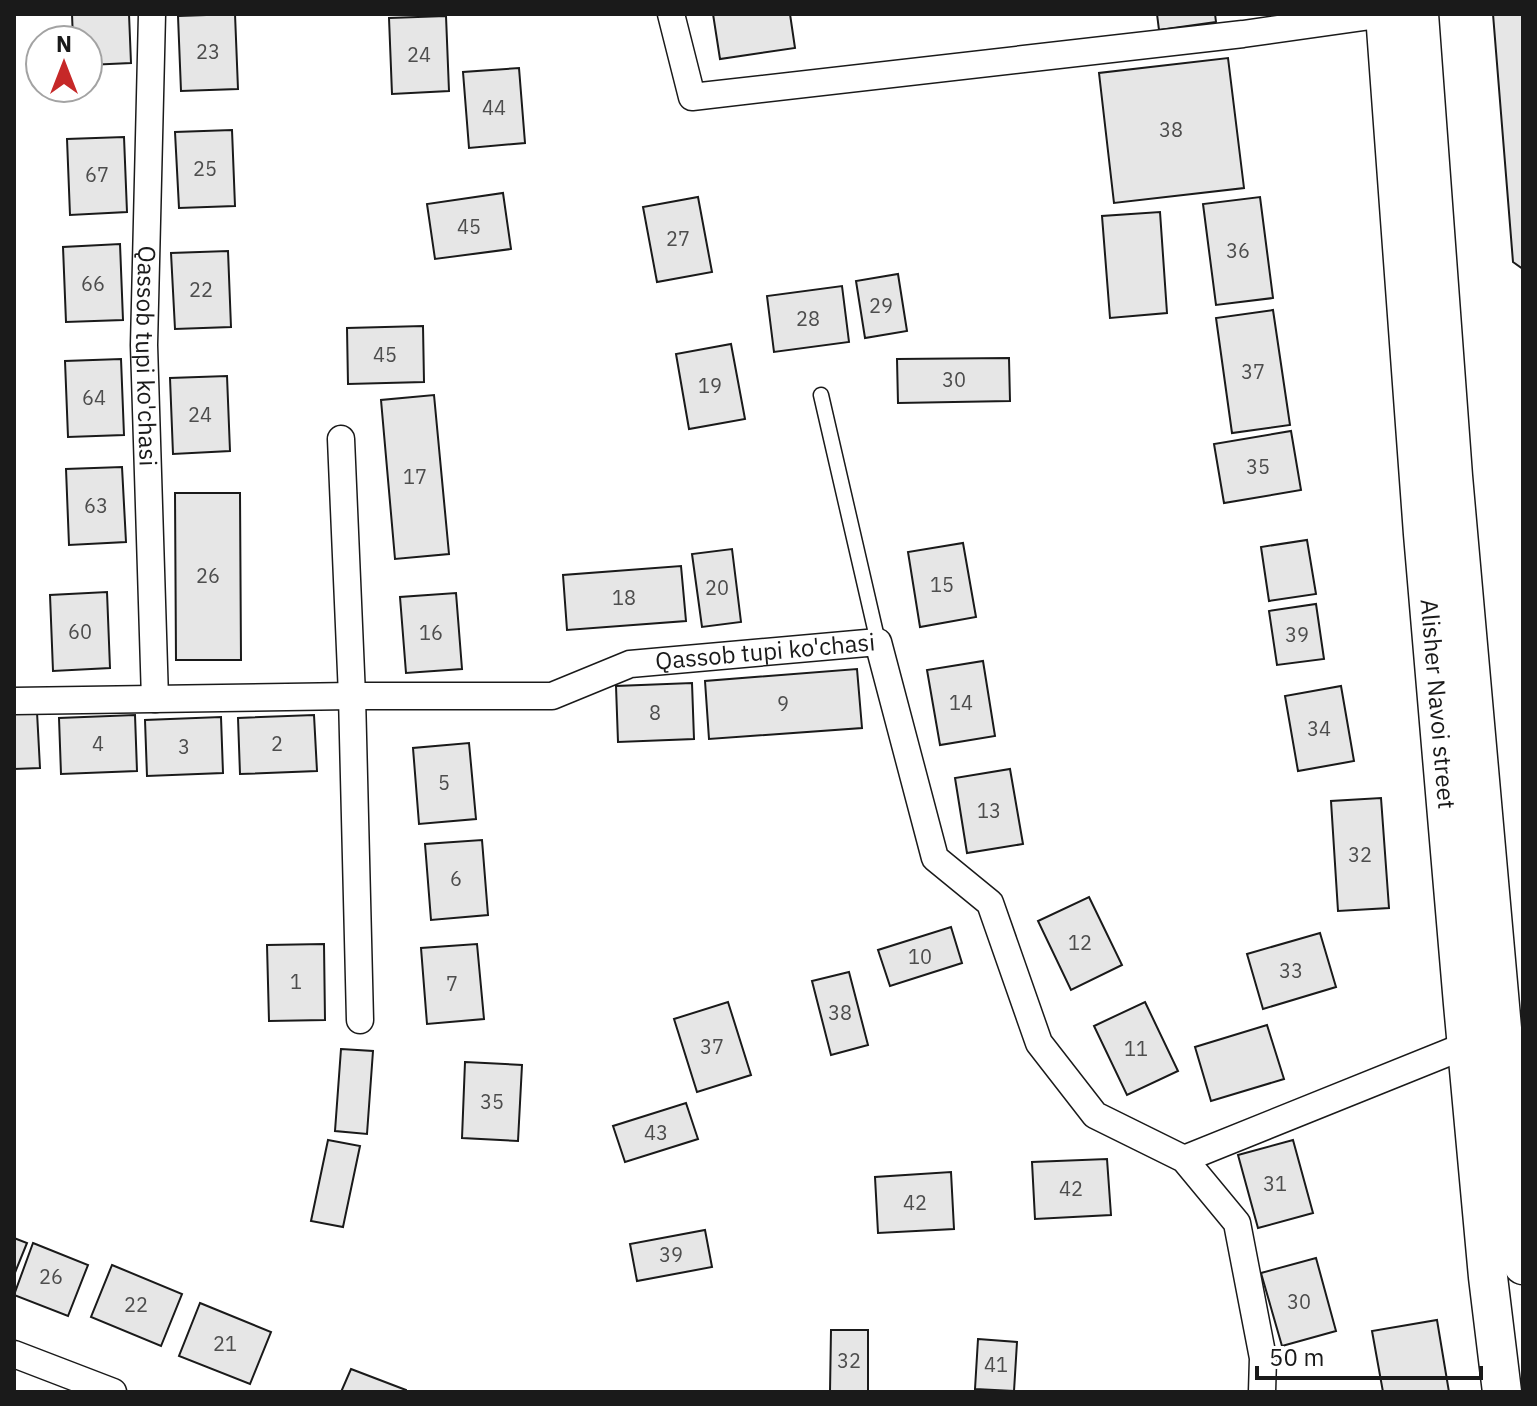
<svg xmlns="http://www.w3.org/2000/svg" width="1537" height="1406" font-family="'IBM Plex Sans',sans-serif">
<rect width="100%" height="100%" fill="#fff"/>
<g fill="#e6e6e6" stroke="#1a1a1a" stroke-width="2">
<polygon points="72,14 129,14 131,63 88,65 88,40 73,40"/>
<polygon points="235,14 238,89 181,91 178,16"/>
<polygon points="713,14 790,14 795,48 720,59"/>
<polygon points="1157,14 1215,14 1216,22 1159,30"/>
<polygon points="1493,14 1523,14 1523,269 1513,262"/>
<polygon points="446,16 449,91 392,94 389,18"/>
<polygon points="1228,58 1244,188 1114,203 1099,73"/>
<polygon points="519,68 525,143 469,148 463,72"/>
<polygon points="232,130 235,206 179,208 175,132"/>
<polygon points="124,137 127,212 70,215 67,139"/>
<polygon points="503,193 511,249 435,259 427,204"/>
<polygon points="698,197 712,272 657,282 643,207"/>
<polygon points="1260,197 1273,298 1216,305 1203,204"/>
<polygon points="1160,212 1167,313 1110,318 1102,216"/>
<polygon points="120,244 123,320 66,322 63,247"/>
<polygon points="228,251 231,327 175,329 171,253"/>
<polygon points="898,274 907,331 865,338 856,281"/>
<polygon points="842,286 849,342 774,352 767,296"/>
<polygon points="1273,310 1290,425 1232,433 1216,318"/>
<polygon points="423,326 424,382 348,384 347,328"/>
<polygon points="731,344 745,419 689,429 676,354"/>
<polygon points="1009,358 1010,401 898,403 897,359"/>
<polygon points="121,359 124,435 68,437 65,361"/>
<polygon points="227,376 230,451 173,454 170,378"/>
<polygon points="434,395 449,554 395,559 381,400"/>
<polygon points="1291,431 1301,490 1224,503 1214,444"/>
<polygon points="122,467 126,542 69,545 66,469"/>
<polygon points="175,493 240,493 241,660 176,660"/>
<polygon points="1307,540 1316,594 1269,601 1261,547"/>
<polygon points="963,543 976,617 920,627 908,552"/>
<polygon points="732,549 741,622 702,627 692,554"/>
<polygon points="681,566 686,621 567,630 563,575"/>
<polygon points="107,592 110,668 53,671 50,595"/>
<polygon points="456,593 462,669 406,673 400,597"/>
<polygon points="1316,604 1324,659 1277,665 1269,611"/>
<polygon points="983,661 995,736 940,745 927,670"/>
<polygon points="857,669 862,728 709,739 705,681"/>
<polygon points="692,683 694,739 618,742 616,686"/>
<polygon points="1341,686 1354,761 1298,771 1285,696"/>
<polygon points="37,712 40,768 14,769 14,713"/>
<polygon points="135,715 137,771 61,774 59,718"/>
<polygon points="314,715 317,771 240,774 238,718"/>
<polygon points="221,717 223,773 147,776 145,720"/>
<polygon points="469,743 476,819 419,824 413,748"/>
<polygon points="1010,769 1023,844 967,853 955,778"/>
<polygon points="1381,798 1389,908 1338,911 1331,801"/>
<polygon points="482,840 488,915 431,920 425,844"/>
<polygon points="1089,897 1122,965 1071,990 1038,921"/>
<polygon points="951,927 962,963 890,986 878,950"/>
<polygon points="1320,933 1336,987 1263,1009 1247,954"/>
<polygon points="324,944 325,1020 269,1021 267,945"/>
<polygon points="477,944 484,1019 427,1024 421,948"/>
<polygon points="849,972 868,1045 831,1055 812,981"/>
<polygon points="728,1002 751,1075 697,1092 674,1019"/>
<polygon points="1145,1002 1178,1071 1127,1095 1094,1026"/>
<polygon points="1267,1025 1284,1079 1211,1101 1195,1047"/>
<polygon points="341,1049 373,1051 367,1134 335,1131"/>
<polygon points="465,1062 522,1065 518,1141 462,1138"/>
<polygon points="686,1103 698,1139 625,1162 613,1126"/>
<polygon points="328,1140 360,1146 343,1227 311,1221"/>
<polygon points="1293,1140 1313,1213 1258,1228 1238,1155"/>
<polygon points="1107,1159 1111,1215 1035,1219 1032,1162"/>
<polygon points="951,1172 954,1229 878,1233 875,1177"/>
<polygon points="705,1230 712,1267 637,1281 630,1244"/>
<polygon points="14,1238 27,1243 14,1275"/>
<polygon points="33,1243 88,1265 68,1316 14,1295"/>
<polygon points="1316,1258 1336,1331 1282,1346 1261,1273"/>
<polygon points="112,1265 182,1294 161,1346 91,1317"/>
<polygon points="200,1303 271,1332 250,1384 179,1356"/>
<polygon points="1437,1320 1449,1392 1383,1392 1372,1331"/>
<polygon points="831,1330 868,1330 868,1392 830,1392"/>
<polygon points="978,1339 1017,1342 1014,1391 975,1389"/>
<polygon points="351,1369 406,1390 406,1392 341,1392"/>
</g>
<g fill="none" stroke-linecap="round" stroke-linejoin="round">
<g stroke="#1a1a1a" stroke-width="17">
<polyline id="lane" points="821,395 878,642"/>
</g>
<g stroke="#1a1a1a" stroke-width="29">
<g id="street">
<path id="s1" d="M152 14 144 345 155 699"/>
<polyline points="671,14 692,97 1243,34 1385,14"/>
<polyline points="341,439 352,696 360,1020"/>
<path id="s2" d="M14 701 352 696H552L630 664 878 642 935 858 990 903 1039 1043 1095 1115 1184 1159 1237 1223 1263 1358 1262 1392"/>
<polyline points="1184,1159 1467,1045 1482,1042"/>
<polyline points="14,1354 113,1392"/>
</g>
</g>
<g stroke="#1a1a1a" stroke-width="41">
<g id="secondary">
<path id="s3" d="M1385 14 1423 534 1463 1004 1488 1277 1502 1392"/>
<polyline points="1419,14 1453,476 1523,1265"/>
</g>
</g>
<use href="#lane" stroke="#fff" stroke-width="14"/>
<use href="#street" stroke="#fff" stroke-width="26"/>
<use href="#secondary" stroke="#fff" stroke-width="38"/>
</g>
<g text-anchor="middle" stroke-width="6" stroke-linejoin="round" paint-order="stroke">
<g font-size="20" fill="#4d4d4d">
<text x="208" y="59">23</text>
<text x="419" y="62">24</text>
<text x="494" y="115">44</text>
<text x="1171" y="137">38</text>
<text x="205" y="176">25</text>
<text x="97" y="182">67</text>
<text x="469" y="234">45</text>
<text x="678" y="246">27</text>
<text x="1238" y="258">36</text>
<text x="93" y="291">66</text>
<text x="201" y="297">22</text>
<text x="881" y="313">29</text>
<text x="808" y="326">28</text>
<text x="385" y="362">45</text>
<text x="1253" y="379">37</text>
<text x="954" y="387">30</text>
<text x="710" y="393">19</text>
<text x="94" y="405">64</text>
<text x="200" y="422">24</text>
<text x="1258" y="474">35</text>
<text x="415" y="484">17</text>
<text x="96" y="513">63</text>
<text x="208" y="583">26</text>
<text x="942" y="592">15</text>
<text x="717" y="595">20</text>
<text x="624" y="605">18</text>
<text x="80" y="639">60</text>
<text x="431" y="640">16</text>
<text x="1297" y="642">39</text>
<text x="961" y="710">14</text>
<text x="783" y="711">9</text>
<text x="655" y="720">8</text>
<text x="1319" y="736">34</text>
<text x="98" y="751">4</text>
<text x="277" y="751">2</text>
<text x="184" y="754">3</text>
<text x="444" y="790">5</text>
<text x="989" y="818">13</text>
<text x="1360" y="862">32</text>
<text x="456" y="886">6</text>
<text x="1080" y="950">12</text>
<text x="920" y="964">10</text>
<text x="1291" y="978">33</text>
<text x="296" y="989">1</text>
<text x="452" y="991">7</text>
<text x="840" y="1020">38</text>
<text x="712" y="1054">37</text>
<text x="1136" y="1056">11</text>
<text x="492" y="1109">35</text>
<text x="656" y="1140">43</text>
<text x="1275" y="1191">31</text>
<text x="1071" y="1196">42</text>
<text x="915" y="1210">42</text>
<text x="671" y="1262">39</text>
<text x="51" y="1284">26</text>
<text x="1299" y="1309">30</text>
<text x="136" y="1312">22</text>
<text x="225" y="1351">21</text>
<text x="849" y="1368">32</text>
<text x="996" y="1372">41</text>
</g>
<g font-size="24" fill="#1a1a1a" stroke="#fff">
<text dy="8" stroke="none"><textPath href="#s1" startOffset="342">Qassob tupi ko'chasi</textPath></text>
<text dy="8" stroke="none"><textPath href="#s2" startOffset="758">Qassob tupi ko'chasi</textPath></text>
<text dy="8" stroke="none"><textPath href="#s3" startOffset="692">Alisher Navoi street</textPath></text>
</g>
</g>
<rect width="1537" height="1406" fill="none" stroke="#1a1a1a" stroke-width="32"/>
<g transform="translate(64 64)"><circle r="38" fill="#ffffff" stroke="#a3a3a3" stroke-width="2"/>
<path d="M0-6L14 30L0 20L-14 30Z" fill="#c62828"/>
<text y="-12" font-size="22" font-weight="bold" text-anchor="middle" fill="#1a1a1a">N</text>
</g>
<path d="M1257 1366v12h224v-12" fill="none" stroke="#1a1a1a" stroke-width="4"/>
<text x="1269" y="1366" font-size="24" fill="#1a1a1a" stroke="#ffffff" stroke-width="6" paint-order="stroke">50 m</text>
</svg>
